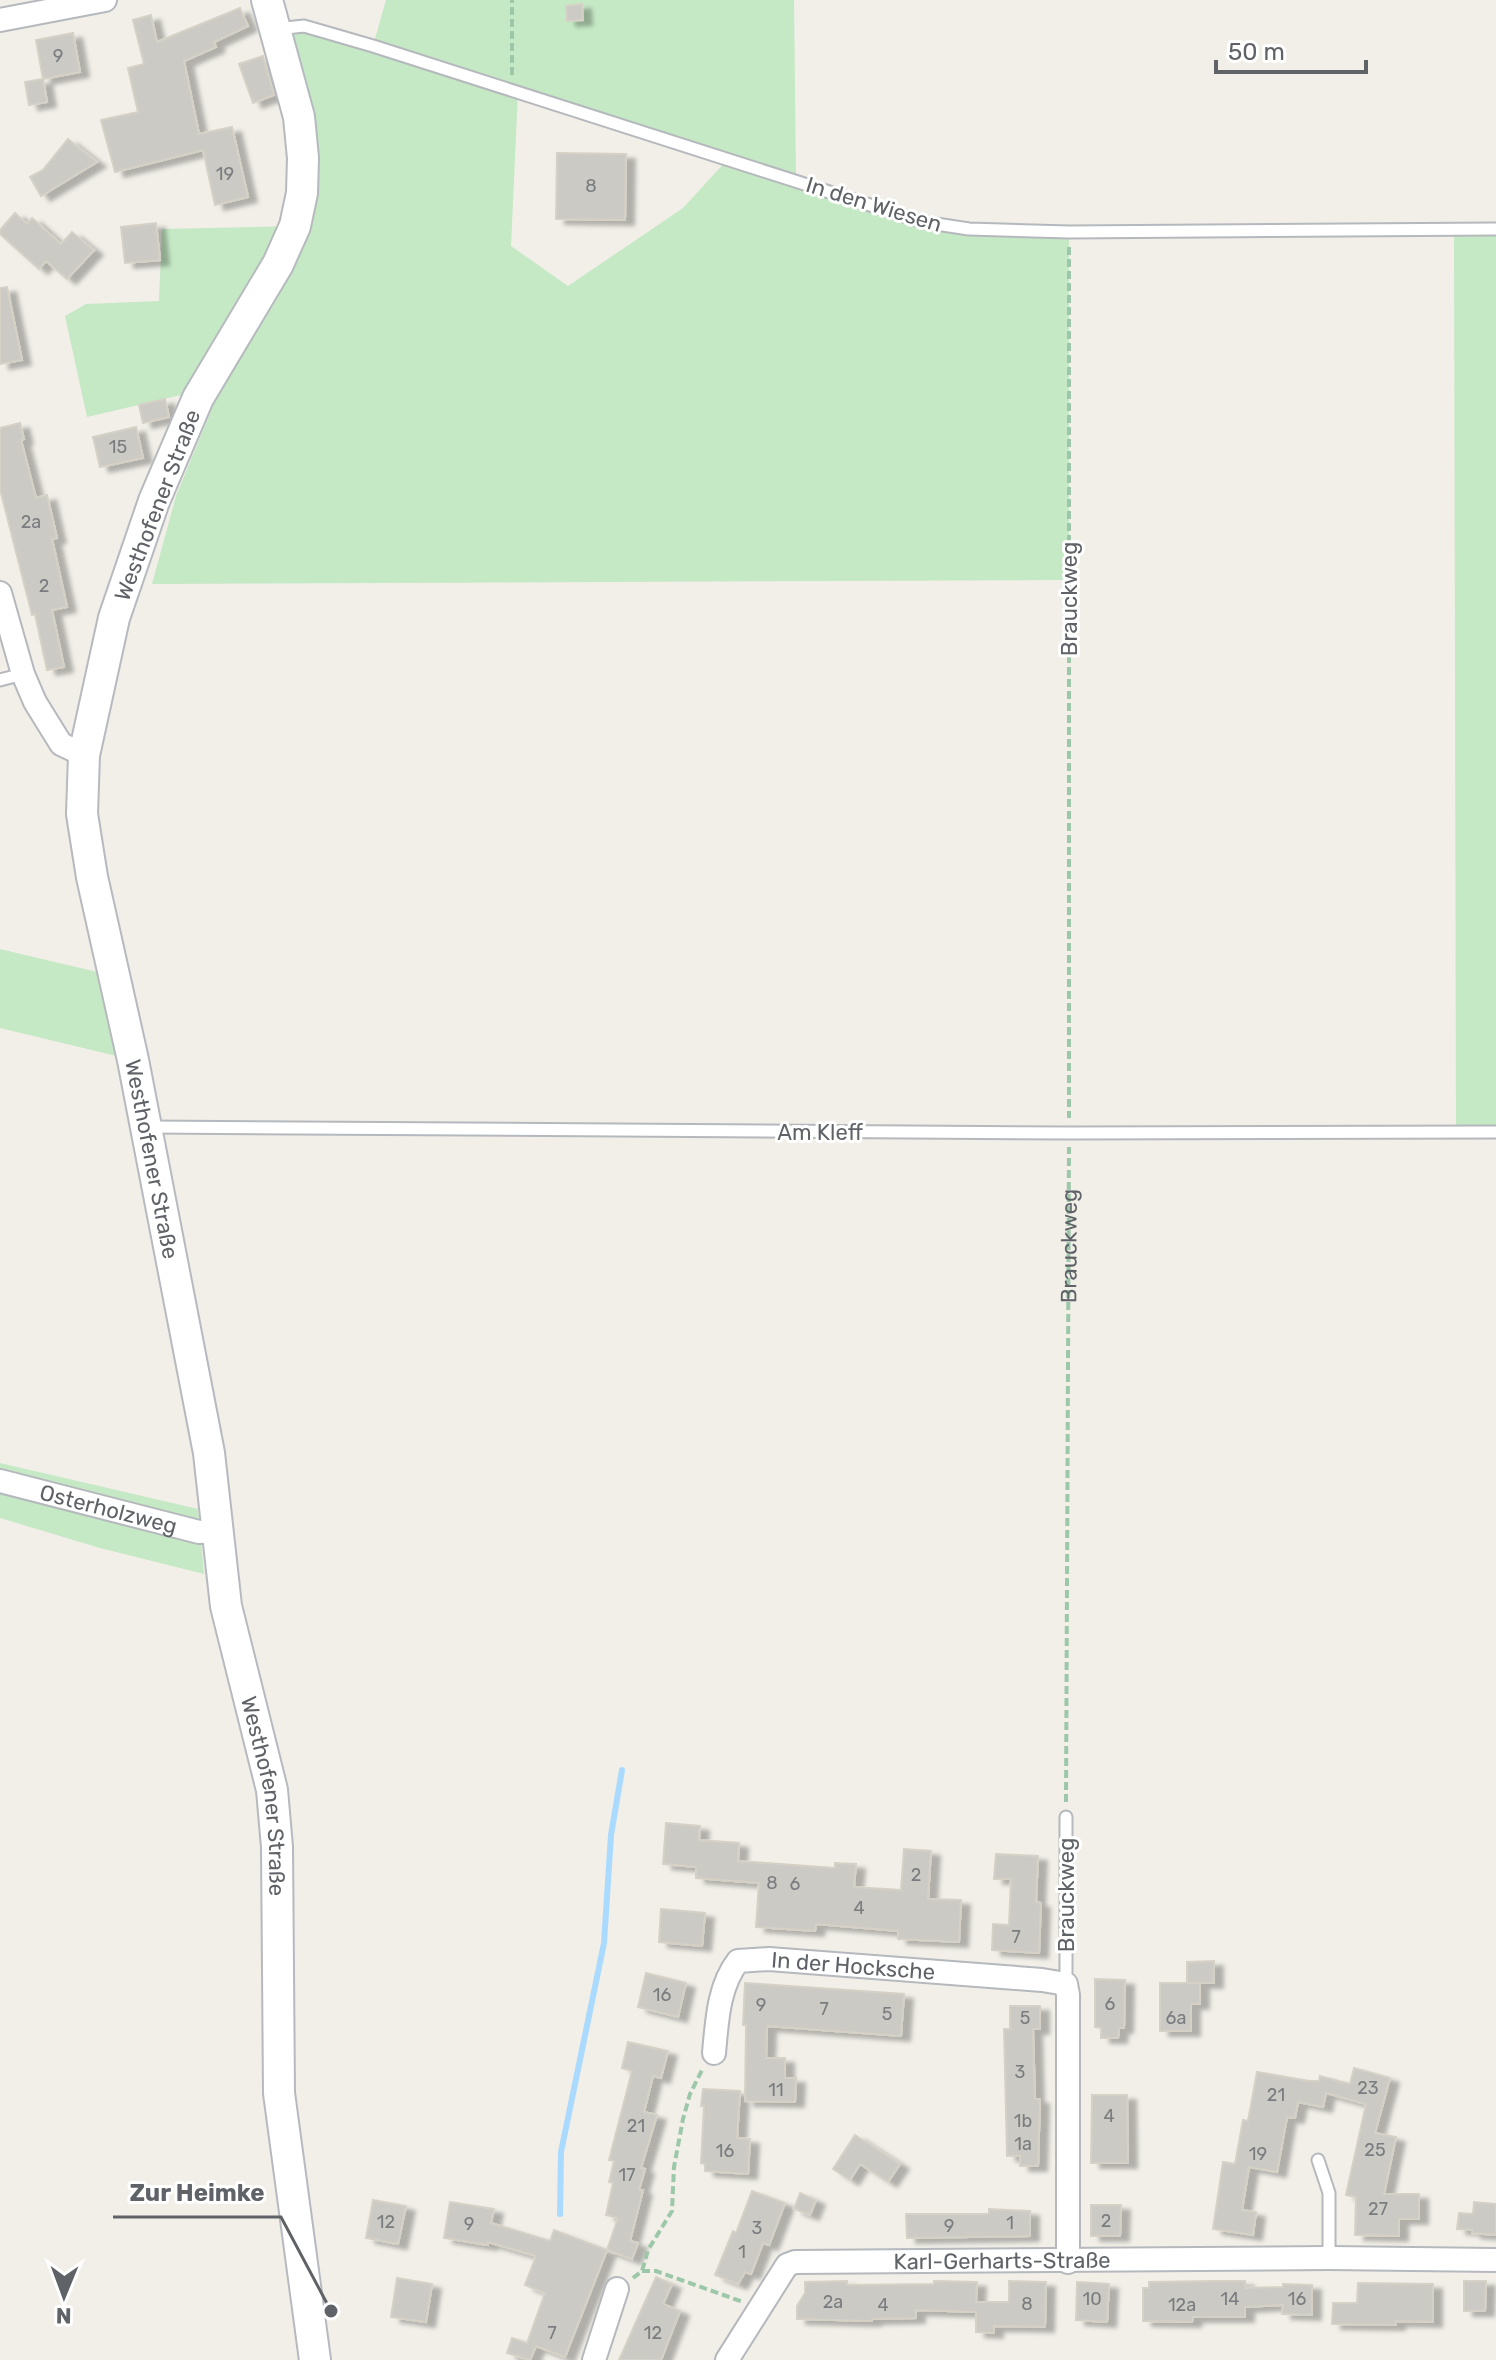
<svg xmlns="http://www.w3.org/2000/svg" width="1496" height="2360" font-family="Rubik,sans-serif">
<defs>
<filter id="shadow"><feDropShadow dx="9" dy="5" stdDeviation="2" flood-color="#0004"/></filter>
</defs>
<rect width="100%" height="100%" fill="#f1efe8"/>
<g fill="#c5e8c5" fill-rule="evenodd">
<path d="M386 0H794L796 180 923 222 1069 232V580L152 584 176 496 213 406 198 398 181 395 87 417 65 316 86 304 159 301 162 229 295 226 287 26 373 46ZM518 91 728 159 683 208 568 286 511 246Z"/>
<polygon points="1454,229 1496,229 1496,1132 1456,1132"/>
<polygon points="0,949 114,976 133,1060 0,1028"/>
<polygon points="0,1463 198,1509 204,1574 100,1548 0,1518"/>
</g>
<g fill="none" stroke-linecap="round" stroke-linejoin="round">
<polyline stroke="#aadaff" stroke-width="6" points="560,2214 561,2152 604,1943 611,1835 622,1770"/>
</g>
<g fill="#cccac5" stroke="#d6d1c6" stroke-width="2" filter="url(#shadow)">
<polygon points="582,4 583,20 567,21 566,6"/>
<polygon points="240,8 248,26 214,42 216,47 184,61 199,134 232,127 248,197 215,205 203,150 115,172 101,120 138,112 128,68 144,64 133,20 151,15 157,42"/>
<polygon points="73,33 80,72 43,79 36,40"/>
<polygon points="263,56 274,95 253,103 239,64"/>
<polygon points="43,79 47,102 29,105 25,82"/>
<polygon points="68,139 97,162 41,196 30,177 43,170"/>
<polygon points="557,153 626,154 625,220 556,219"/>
<polygon points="15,213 27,224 32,218 61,244 72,232 94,250 67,279 46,261 39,269 0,234 0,230"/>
<polygon points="156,223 160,260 125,263 121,227"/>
<polygon points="7,287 22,360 0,364 0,288"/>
<polygon points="165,399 169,417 143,423 139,405"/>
<polygon points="20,423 24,439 21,440 36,498 47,495 57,538 52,539 67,607 52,610 64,667 47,670 35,614 32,615 0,489 0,428"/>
<polygon points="136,427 143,458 100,467 93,437"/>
<polygon points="666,1823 700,1826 699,1840 739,1843 738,1861 835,1868 835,1863 856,1864 854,1887 901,1890 904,1849 931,1851 928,1899 961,1900 959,1942 898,1939 898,1931 816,1924 815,1931 756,1927 759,1883 696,1878 696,1867 663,1864"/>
<polygon points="996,1854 1038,1856 1036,1902 1041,1903 1039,1953 992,1950 993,1924 1009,1925 1011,1879 994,1879"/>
<polygon points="661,1909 705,1913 702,1946 659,1942"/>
<polygon points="1214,1961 1214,1983 1187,1983 1187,1962"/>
<polygon points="646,1973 686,1983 678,2017 638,2007"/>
<polygon points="1095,1979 1125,1980 1124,2028 1119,2028 1118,2038 1101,2038 1101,2028 1095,2027"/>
<polygon points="745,1983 904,1994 901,2036 767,2026 766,2058 785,2058 785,2078 796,2078 795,2102 745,2101 746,2025 743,2025"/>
<polygon points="1160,1983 1200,1983 1200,2004 1191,2004 1191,2031 1160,2031"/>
<polygon points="1010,2006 1040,2006 1040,2029 1033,2029 1035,2099 1040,2099 1038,2166 1020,2166 1020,2156 1007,2156 1004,2029 1010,2029"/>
<polygon points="628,2042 668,2051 661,2078 653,2076 644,2112 657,2115 641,2168 645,2169 639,2190 643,2190 630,2241 638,2243 632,2259 607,2250 618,2218 606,2215 613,2183 609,2182 614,2161 609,2160 632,2071 622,2068"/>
<polygon points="1354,2068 1390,2078 1375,2133 1396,2137 1384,2194 1419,2194 1419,2219 1399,2219 1399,2236 1355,2235 1356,2197 1346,2195 1366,2104 1326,2093 1323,2107 1298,2102 1295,2118 1287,2117 1277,2172 1249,2167 1242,2210 1256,2212 1253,2235 1213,2229 1223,2162 1235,2164 1243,2120 1248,2121 1257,2072 1309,2081 1319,2081 1320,2076 1350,2084"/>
<polygon points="703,2089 740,2091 737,2138 750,2139 748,2174 705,2171 705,2164 701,2163 704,2106 701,2106"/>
<polygon points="1092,2095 1127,2095 1128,2163 1091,2163"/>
<polygon points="855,2135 900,2164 888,2182 860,2164 850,2180 833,2169"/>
<polygon points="752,2191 785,2203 769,2245 763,2243 751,2274 745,2272 738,2284 715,2275 733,2231 736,2233"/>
<polygon points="800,2193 816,2200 810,2215 794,2209"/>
<polygon points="373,2200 406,2206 398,2244 366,2238"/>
<polygon points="450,2202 494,2209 491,2223 550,2241 554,2230 607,2250 565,2357 536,2346 530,2360 507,2353 512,2338 527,2343 545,2293 525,2285 536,2256 488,2242 488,2245 444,2238"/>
<polygon points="1474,2202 1496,2204 1496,2235 1472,2233 1472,2230 1457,2229 1459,2213 1473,2214"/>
<polygon points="1091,2205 1121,2205 1120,2236 1091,2236"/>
<polygon points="989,2209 1030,2211 1030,2236 907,2238 906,2214 989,2214"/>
<polygon points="656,2277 672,2284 663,2304 680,2311 661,2360 619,2360"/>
<polygon points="397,2278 432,2284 426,2322 391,2317"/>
<polygon points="847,2281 847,2285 934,2284 934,2281 977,2282 976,2302 1009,2302 1009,2281 1046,2282 1045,2327 994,2326 994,2333 976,2332 976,2312 916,2310 916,2318 872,2319 872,2321 797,2319 797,2306 805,2293 805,2282"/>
<polygon points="1214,2281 1245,2281 1245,2288 1283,2287 1283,2284 1312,2285 1312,2315 1282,2314 1283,2305 1245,2307 1245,2317 1193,2317 1192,2322 1143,2321 1143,2288 1149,2288 1149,2282"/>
<polygon points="1464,2281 1486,2281 1485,2311 1464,2311"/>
<polygon points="1077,2282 1109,2284 1107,2322 1076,2320"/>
<polygon points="1358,2283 1433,2284 1433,2322 1396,2321 1396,2325 1332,2324 1333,2303 1357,2303"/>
</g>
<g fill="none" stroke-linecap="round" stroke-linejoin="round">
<g stroke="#b5b8bc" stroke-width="15">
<g id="lane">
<polyline points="276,29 304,26 373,46 923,222 969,229 1069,232 1496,229"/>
<polyline points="0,680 23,674"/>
<polyline points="149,1127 1069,1133 1496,1132"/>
<polyline points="1066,1984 1066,1817"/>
<polyline points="1318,2160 1329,2193 1329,2258"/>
</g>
</g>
<g stroke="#b5b8bc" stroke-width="26">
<g id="street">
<polyline points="0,20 105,0"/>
<polyline points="0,593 23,674 35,702 61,744 84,755"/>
<path id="s2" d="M0 1481 199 1532 217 1531"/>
<path id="s3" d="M714 2053C717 2022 718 1987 738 1961L769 1959 1042 1980 1066 1984 1068 1995V2262"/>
<polyline points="594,2360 617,2289"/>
<path id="s4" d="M727 2360 787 2265 795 2262 1329 2258 1496 2260"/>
</g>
</g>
<g stroke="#b6babf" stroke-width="34">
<g id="secondary">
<path id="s5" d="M267 0 299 117 303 158 302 193 295 226 278 264 198 398 154 501 114 618 84 755 82 814 92 877 133 1060 209 1453 226 1606 272 1790 277 1847 279 2093 315 2360"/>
</g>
</g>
<g stroke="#9cc7a9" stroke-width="4" stroke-dasharray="8 4" stroke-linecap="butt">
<polyline points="512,75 512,0"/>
<polyline points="1069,247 1069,1118"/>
<path id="s1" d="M1066 1802 1069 1147"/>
<polyline points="642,2271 656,2271 743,2302"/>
<polyline points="633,2278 642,2271 648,2250 672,2211 674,2167 683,2119 690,2094 703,2068"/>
</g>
<use href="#lane" stroke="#fff" stroke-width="11"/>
<use href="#street" stroke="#fff" stroke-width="22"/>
<use href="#secondary" stroke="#fff" stroke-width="30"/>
</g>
<g text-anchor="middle" stroke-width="6" stroke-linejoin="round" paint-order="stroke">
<g font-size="18" fill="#7a7d7f">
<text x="58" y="62">9</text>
<text x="225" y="180">19</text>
<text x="591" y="192">8</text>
<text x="118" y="453">15</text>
<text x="31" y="528">2a</text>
<text x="44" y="592">2</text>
<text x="916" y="1881">2</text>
<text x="772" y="1889">8</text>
<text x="795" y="1890">6</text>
<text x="859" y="1914">4</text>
<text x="1016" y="1943">7</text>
<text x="662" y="2001">16</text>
<text x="1110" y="2010">6</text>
<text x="761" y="2011">9</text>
<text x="824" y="2015">7</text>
<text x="887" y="2020">5</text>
<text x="1025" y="2024">5</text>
<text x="1176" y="2024">6a</text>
<text x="1020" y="2078">3</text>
<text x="1368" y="2094">23</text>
<text x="776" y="2096">11</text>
<text x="1276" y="2101">21</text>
<text x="1109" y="2122">4</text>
<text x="1023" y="2127">1b</text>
<text x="636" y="2132">21</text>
<text x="1023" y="2150">1a</text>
<text x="1375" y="2156">25</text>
<text x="725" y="2157">16</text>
<text x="1258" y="2160">19</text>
<text x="627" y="2181">17</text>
<text x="1378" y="2215">27</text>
<text x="1106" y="2227">2</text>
<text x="386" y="2228">12</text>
<text x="1010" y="2229">1</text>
<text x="469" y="2230">9</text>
<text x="949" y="2232">9</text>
<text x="757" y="2234">3</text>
<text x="742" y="2258">1</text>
<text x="1092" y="2305">10</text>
<text x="1230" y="2305">14</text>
<text x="1297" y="2305">16</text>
<text x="833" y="2308">2a</text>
<text x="1027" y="2310">8</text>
<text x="883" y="2311">4</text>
<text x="1182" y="2311">12a</text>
<text x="552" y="2339">7</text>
<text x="653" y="2339">12</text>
</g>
<g font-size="22" fill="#5f6368" stroke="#fff">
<text transform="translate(874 204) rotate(17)" y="8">In den Wiesen</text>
<text transform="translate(157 505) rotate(-69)" y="8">Westhofener Straße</text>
<text transform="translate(1069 599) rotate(-90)" y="8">Brauckweg</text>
<text x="820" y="1140">Am Kleff</text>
<text dy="8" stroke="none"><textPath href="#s5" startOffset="1216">Westhofener Straße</textPath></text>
<text dy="8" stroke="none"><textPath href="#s1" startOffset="556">Brauckweg</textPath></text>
<text dy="8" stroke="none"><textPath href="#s2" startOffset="112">Osterholzweg</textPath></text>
<text dy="8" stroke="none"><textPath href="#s5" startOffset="1864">Westhofener Straße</textPath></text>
<text transform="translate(1066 1895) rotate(-90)" y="8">Brauckweg</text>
<text dy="8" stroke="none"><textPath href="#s3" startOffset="212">In der Hocksche</textPath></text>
<text dy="8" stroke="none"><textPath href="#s4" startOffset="328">Karl-Gerharts-Straße</textPath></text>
</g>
</g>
<path fill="none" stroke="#5f6368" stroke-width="3" d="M331 2311L281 2217H113"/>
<circle fill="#5f6368" stroke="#fff" stroke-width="3" cx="331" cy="2311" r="8"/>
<g font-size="24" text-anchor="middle" font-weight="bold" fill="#5f6368" stroke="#fff" stroke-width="6" stroke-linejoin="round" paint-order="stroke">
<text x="197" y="2201">Zur Heimke</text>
</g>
<g transform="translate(64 2296) rotate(181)" stroke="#ffffff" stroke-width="6" paint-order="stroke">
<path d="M0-6L14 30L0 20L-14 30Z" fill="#5f6368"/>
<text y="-12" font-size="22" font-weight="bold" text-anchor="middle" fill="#5f6368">N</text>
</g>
<path d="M1216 60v12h150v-12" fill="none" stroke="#5f6368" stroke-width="4"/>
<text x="1228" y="60" font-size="24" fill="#5f6368" stroke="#ffffff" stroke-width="6" paint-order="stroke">50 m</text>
</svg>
